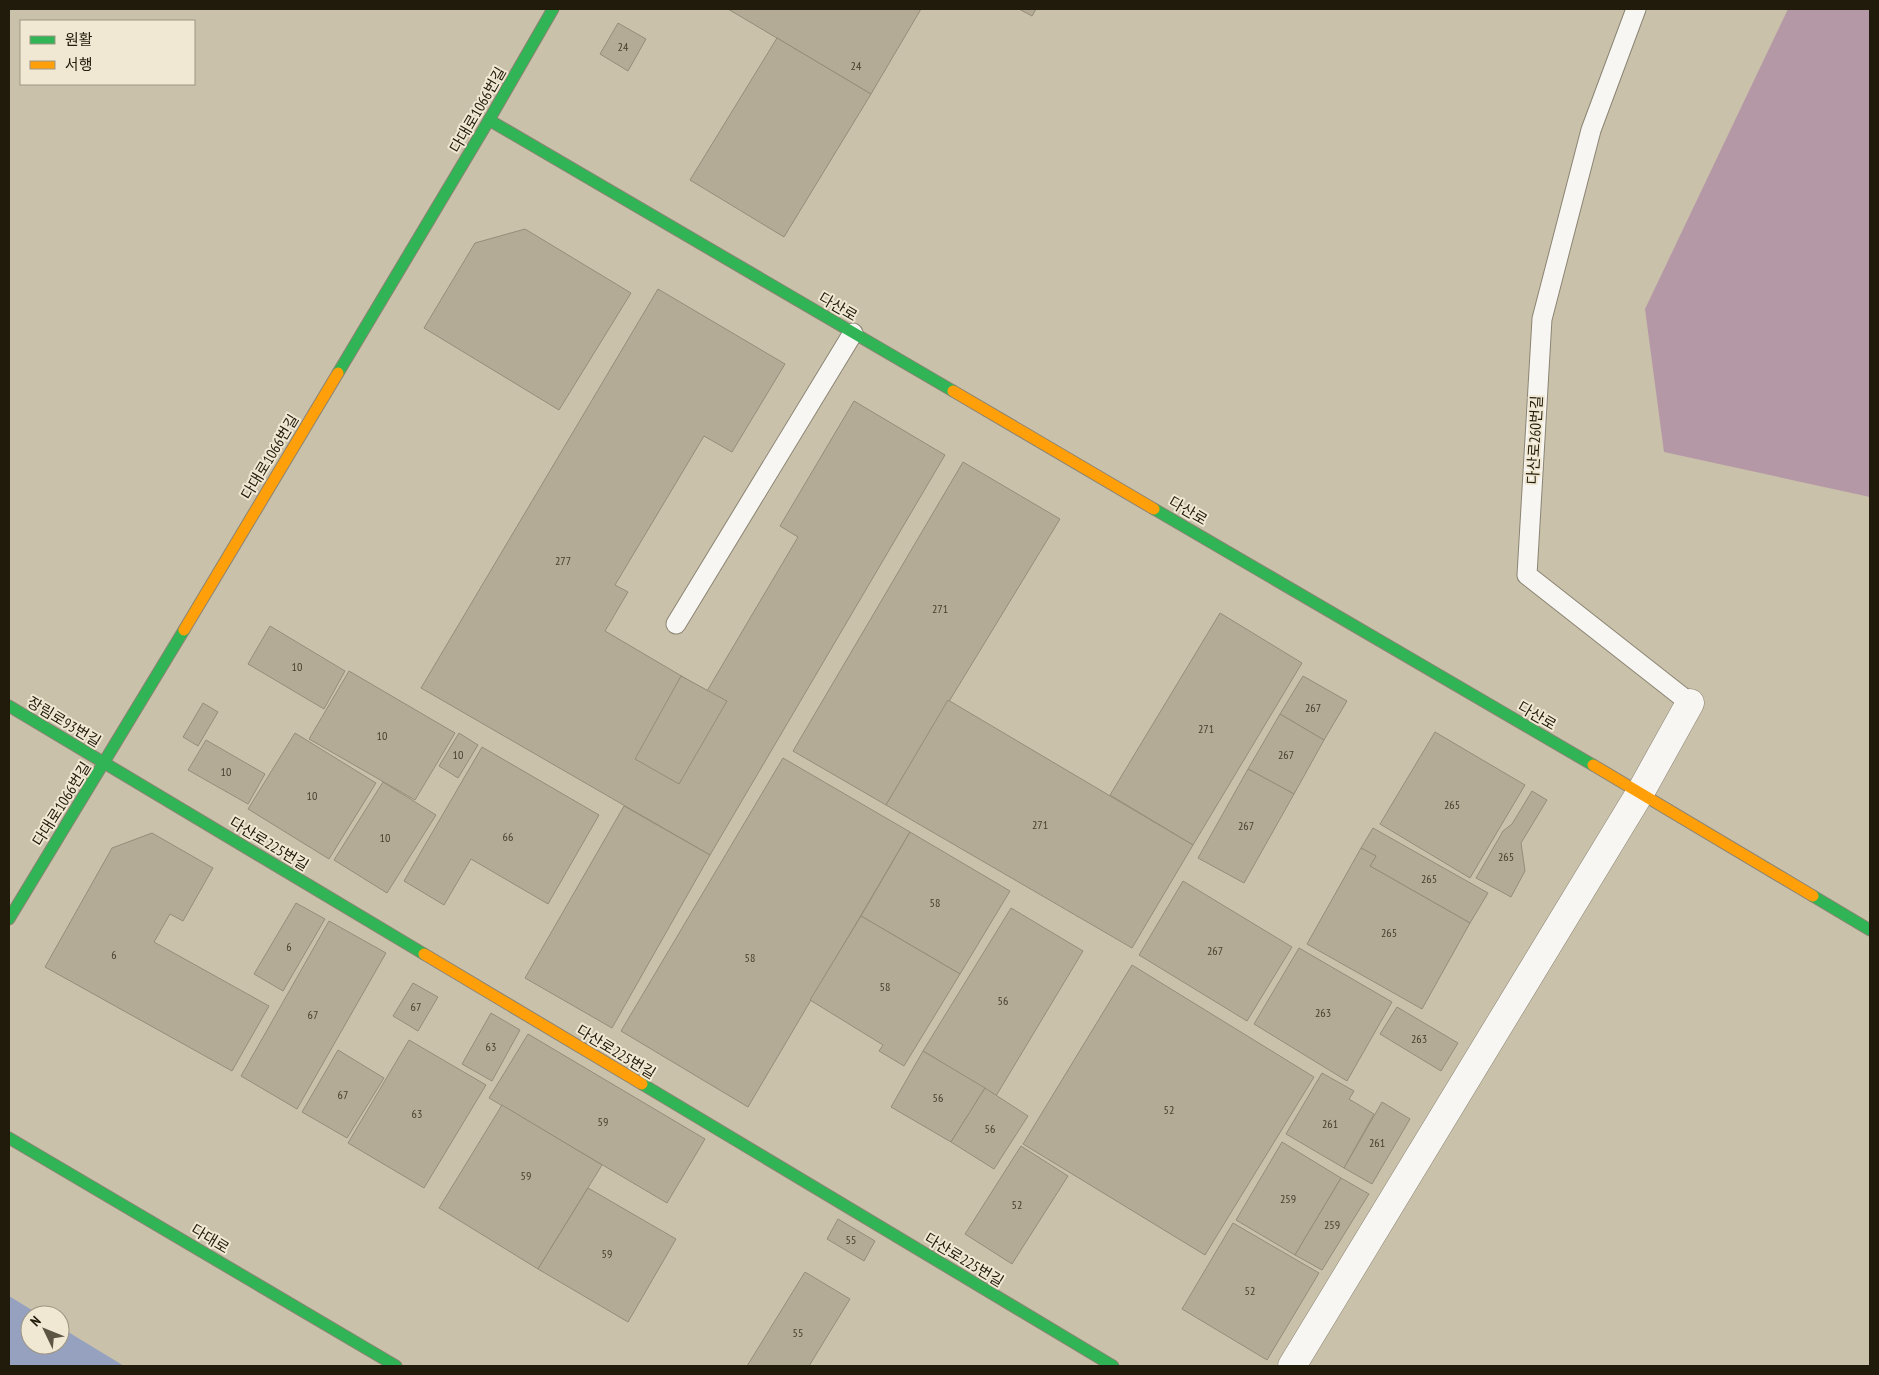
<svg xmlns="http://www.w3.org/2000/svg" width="1879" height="1375" font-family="'PT Sans Narrow','Noto Sans KR',sans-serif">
<rect width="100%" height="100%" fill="#cac1ab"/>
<polygon fill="#b598a6" points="1788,9 1870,9 1870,497 1664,452 1645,309"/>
<polygon fill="#96a1bf" points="9,1296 40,1315 30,1315 30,1345 60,1345 60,1327 124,1366 9,1366"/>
<g fill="#b4ab96" stroke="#948d7b">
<polygon points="728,9 921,9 871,94"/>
<polygon points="1019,9 1036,9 1032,16"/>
<polygon points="618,23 646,39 628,71 600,54"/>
<polygon points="777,38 871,94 784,237 690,180"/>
<polygon points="525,229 631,293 559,410 424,328 475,243"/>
<polygon points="658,289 785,364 732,452 704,436 615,585 628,592 605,631 707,691 798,537 780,526 854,401 945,455 710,855 421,688"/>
<polygon points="963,462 1060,519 886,805 793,751"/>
<polygon points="1220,613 1302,663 1193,845 1110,795"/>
<polygon points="270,626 345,671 324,709 248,664"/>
<polygon points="349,671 455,733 415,800 309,739"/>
<polygon points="681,676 727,701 679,784 635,759"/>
<polygon points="1303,676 1347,701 1324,740 1280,714"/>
<polygon points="948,700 1193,845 1132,948 886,805"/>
<polygon points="203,703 218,712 198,746 183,737"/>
<polygon points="1280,714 1324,740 1294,794 1248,769"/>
<polygon points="1435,732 1525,785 1470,878 1380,824"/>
<polygon points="295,733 376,783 329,859 248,809"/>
<polygon points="459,733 478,745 458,778 439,766"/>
<polygon points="206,740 265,774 248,804 188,770"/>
<polygon points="482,747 599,815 548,904 471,859 444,905 404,881"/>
<polygon points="783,758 910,832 748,1107 621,1031"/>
<polygon points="1248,769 1294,794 1244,883 1198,858"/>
<polygon points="383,782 436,815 387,893 334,860"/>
<polygon points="1532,791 1547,800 1521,843 1525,871 1511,897 1476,878 1503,831 1512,824"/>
<polygon points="624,806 710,855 612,1028 525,978"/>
<polygon points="1373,828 1488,893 1470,923 1370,866 1376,856 1361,848"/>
<polygon points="910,832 1010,891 960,974 861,916"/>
<polygon points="152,833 213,868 183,921 170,914 154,942 269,1006 232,1071 45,967 112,848"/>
<polygon points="1361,848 1376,856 1370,866 1470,923 1422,1009 1307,944"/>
<polygon points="1183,881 1292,947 1247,1021 1139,955"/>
<polygon points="296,903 325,919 283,991 254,974"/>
<polygon points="1011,908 1083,951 996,1096 923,1051"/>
<polygon points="861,916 960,974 904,1066 879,1051 883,1045 810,1000"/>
<polygon points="329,921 386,953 297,1109 241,1076"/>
<polygon points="1299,948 1392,1002 1347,1081 1254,1024"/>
<polygon points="1132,965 1314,1077 1205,1255 1023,1144"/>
<polygon points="413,983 438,997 418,1031 393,1016"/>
<polygon points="1397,1007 1458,1043 1441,1071 1380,1034"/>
<polygon points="491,1013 520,1030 492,1081 462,1064"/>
<polygon points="528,1034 705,1139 667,1203 489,1098"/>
<polygon points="409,1040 486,1085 424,1188 348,1143"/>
<polygon points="338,1050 384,1078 347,1138 302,1112"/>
<polygon points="923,1051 985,1088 951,1142 891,1107"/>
<polygon points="1322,1073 1354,1091 1349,1099 1374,1114 1344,1168 1286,1134"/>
<polygon points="985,1088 1028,1116 994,1169 951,1142"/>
<polygon points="1382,1102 1410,1119 1372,1184 1344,1168"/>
<polygon points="502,1105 602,1165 538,1269 439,1208"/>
<polygon points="1282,1142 1341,1178 1295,1255 1236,1220"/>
<polygon points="1021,1146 1068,1176 1012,1264 965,1234"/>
<polygon points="1341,1178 1369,1194 1322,1270 1295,1255"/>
<polygon points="588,1188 676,1239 628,1322 538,1269"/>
<polygon points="838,1219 875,1241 864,1261 827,1239"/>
<polygon points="1233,1223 1319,1273 1267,1360 1182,1309"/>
<polygon points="805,1272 850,1299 809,1366 747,1366"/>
</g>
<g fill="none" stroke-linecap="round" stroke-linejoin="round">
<g stroke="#8b8473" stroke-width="21">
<g id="lane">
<polyline points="1636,9 1591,130 1542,319 1527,575 1690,703"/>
<polyline points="676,624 853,333"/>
</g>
</g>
<g stroke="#8b8473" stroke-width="29">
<polyline id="street" points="1292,1366 1640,793 1690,703"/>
</g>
<g stroke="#8b8473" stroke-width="13">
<g id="fast">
<polyline points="489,120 953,391"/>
<polyline points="338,373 489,120 553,9"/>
<polyline points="1154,509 1593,765"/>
<polyline points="9,706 424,954"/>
<polyline points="1813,896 1870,930"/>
<polyline points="9,919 184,630"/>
<polyline points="642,1084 1113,1366"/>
<polyline points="9,1138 396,1366"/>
</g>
</g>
<g stroke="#8b8473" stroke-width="13">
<g id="slow">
<polyline points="953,391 1154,509"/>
<polyline points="184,630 338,373"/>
<polyline points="1593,765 1813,896"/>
<polyline points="424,954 642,1084"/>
</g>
</g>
<use href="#lane" stroke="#f7f6f2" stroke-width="19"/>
<use href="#street" stroke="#f7f6f2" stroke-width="28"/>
<use href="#fast" stroke="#30b455" stroke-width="11"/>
<use href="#slow" stroke="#ff9f0a" stroke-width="11"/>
</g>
<g text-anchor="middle" stroke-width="4" stroke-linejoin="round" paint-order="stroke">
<g font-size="12" fill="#47402f">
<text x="623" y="51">24</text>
<text x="856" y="70">24</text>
<text x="563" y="565">277</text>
<text x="940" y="613">271</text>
<text x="297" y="671">10</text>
<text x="1313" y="712">267</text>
<text x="1206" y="733">271</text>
<text x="382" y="740">10</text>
<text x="458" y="759">10</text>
<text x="1286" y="759">267</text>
<text x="226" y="776">10</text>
<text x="312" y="800">10</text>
<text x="1452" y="809">265</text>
<text x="1040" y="829">271</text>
<text x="1246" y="830">267</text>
<text x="508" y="841">66</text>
<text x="385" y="842">10</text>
<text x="1506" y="861">265</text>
<text x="1429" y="883">265</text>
<text x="935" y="907">58</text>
<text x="1389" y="937">265</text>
<text x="289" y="951">6</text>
<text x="1215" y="955">267</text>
<text x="114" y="959">6</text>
<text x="750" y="962">58</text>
<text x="885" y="991">58</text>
<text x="1003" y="1005">56</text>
<text x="416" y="1011">67</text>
<text x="1323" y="1017">263</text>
<text x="313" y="1019">67</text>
<text x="1419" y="1043">263</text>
<text x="491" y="1051">63</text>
<text x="343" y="1099">67</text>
<text x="938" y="1102">56</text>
<text x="1169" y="1114">52</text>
<text x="417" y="1118">63</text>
<text x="603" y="1126">59</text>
<text x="1330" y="1128">261</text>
<text x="990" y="1133">56</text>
<text x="1377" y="1147">261</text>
<text x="526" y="1180">59</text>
<text x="1288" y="1203">259</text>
<text x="1017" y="1209">52</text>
<text x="1332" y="1229">259</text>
<text x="851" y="1244">55</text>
<text x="607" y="1258">59</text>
<text x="1250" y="1295">52</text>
<text x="798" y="1337">55</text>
</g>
<g font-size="15" fill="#211b0b" stroke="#f0e8d3">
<text transform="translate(478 110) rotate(-60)" y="5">다대로1066번길</text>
<text transform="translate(838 307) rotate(30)" y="5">다산로</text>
<text transform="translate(1535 440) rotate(-87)" y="5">다산로260번길</text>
<text transform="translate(270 457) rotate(-59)" y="5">다대로1066번길</text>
<text transform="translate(1188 511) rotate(30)" y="5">다산로</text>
<text transform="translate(1537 716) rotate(30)" y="5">다산로</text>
<text transform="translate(64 722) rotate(31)" y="5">장림로93번길</text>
<text transform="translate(62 804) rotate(-58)" y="5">다대로1066번길</text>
<text transform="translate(269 844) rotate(31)" y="5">다산로225번길</text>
<text transform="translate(616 1052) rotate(31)" y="5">다산로225번길</text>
<text transform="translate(210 1239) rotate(31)" y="5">다대로</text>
<text transform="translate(964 1260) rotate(31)" y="5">다산로225번길</text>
</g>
</g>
<rect width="1879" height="1375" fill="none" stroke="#211b0b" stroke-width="20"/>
<rect x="20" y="20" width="175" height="65" fill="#f0e8d3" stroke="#9d9683"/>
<rect x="30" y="36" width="25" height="8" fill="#30b455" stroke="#9d9683"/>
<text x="65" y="45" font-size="15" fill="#211b0b">원활</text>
<rect x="30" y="61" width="25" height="8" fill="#ff9f0a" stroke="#9d9683"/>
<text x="65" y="70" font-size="15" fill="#211b0b">서행</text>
<g transform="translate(45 1330) rotate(313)"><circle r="24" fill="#f0e8d3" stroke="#9d9683"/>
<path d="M0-4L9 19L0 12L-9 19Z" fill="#5c5543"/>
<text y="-8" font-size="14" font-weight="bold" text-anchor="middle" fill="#211b0b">N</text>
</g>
</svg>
